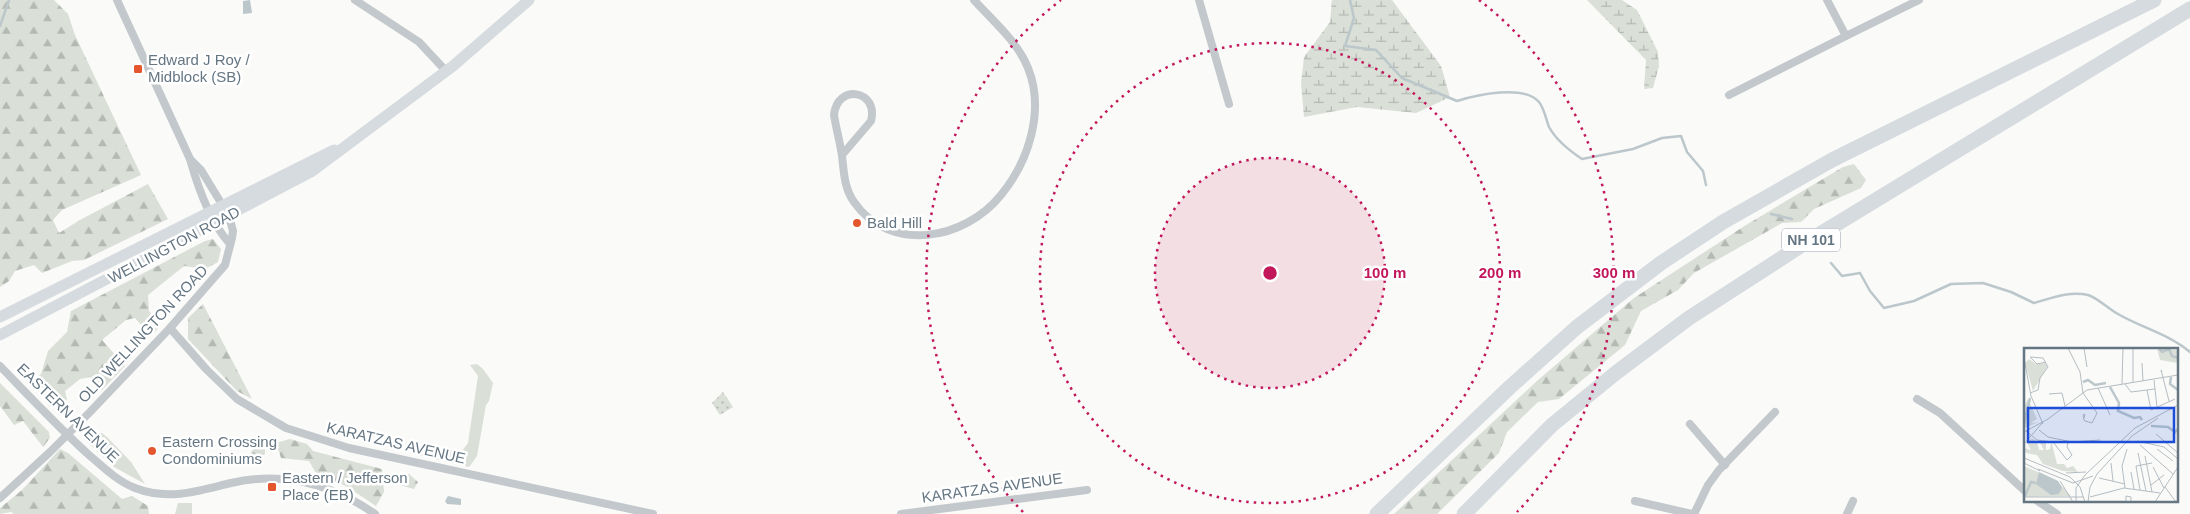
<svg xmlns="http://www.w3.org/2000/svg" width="2190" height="514" font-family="Arial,sans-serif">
<defs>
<pattern id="forest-firs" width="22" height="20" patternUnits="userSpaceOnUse" patternTransform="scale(1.25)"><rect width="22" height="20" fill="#dadfd7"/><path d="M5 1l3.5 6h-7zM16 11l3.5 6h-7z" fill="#b4b9b4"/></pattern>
<pattern id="wetland-marsh" width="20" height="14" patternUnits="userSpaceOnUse" patternTransform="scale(1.25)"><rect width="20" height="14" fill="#dadfd7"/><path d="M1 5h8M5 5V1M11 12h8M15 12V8" fill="none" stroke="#b4b9b4"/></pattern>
<pattern id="park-dots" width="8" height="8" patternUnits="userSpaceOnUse" patternTransform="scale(1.25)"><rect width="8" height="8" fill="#dadfd7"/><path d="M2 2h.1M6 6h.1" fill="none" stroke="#b4b9b4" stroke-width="1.8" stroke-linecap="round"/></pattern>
</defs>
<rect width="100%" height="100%" fill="#fafaf8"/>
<g fill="#dadfd7">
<polygon points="477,364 483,369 493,383 489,401 486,405 477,456 469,467 414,454 412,450 416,446 462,451 468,443 478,376 470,365"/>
<polygon points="86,426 88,435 102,433 107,437 131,462 145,484 114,467 83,438"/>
</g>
<g fill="url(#forest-firs)">
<polygon points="0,0 54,0 68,14 75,35 141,175 62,210 53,220 59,233 80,220 148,184 168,219 84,260 72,261 42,273 34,265 15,271 9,281 0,287"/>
<polygon points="1854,164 1866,180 1861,188 1814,209 1801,222 1782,223 1694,273 1678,290 1641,311 1625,345 1559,399 1538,402 1507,432 1499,453 1437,514 1394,514 1538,380 1634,298 1746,225 1843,167"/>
<polygon points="213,239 221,249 218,262 205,269 184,266 148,295 149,311 161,325 151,336 135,318 126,320 102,340 125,366 102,390 90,377 80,379 65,391 67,400 51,405 29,382 30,375 37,377 41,374 48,351 67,332 71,311 205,241"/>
<polygon points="203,304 252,399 237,391 188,339 188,318"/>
<polygon points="0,383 49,432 50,438 43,447 23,421 14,425 0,406"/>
<polygon points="290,439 307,444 313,451 382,469 384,492 376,506 346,486 317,475 309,461 281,458 276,443"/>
<polygon points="260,444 265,448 265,454 253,461 250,454 254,448"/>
<polygon points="60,449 68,453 122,499 132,496 148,506 149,514 14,514 11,512 0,514 0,508 22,490"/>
<polygon points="402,474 409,474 418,482 414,489 396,484 396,479"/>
<polygon points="178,503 192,503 192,514 175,514"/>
</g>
<g fill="url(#wetland-marsh)">
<polygon points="1332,0 1392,0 1441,66 1450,97 1416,113 1357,107 1304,117 1301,83 1304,57 1330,22"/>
<polygon points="1587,0 1622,0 1637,10 1658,52 1659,66 1653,88 1644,89 1646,60"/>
</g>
<polygon fill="url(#park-dots)" points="723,392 733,407 720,415 712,403"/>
<g fill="#bbc7cb">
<polygon points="250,0 252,13 243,14 243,1"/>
<polygon points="448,496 461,499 461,505 447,504 445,501"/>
</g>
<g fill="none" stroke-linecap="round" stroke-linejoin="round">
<g stroke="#bbc7cb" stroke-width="2.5">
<path d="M1350 0 1354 18 1345 46 1376 50 1402 78 1457 101C1476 95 1524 84 1539 102 1544 108 1546 119 1549 127 1556 140 1570 151 1582 159L1633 149 1662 138 1681 136 1687 152 1703 171 1706 185"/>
<polyline points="0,26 9,0"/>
<polyline points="1771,214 1792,219"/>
<path d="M1831 263 1842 276 1860 273 1870 291 1884 308 1914 301 1951 284 1983 283 2011 292 2034 303C2052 298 2069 291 2088 295 2098 298 2108 309 2118 314 2142 328 2169 334 2190 352"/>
</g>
<g stroke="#c3c8cc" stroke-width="8">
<path d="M117 0 190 159C198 188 210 222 230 244"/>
<polyline points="355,0 419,42 446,71"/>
<polyline points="1199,0 1229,104"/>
<polyline points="1827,0 1846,36 1919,0"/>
<polyline points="1729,95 1846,36"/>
<path d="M842 155 871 121C879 90 837 83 834 115 836 128 840 142 842 156 844 172 844 188 854 202 890 254 965 240 1001 195 1029 161 1045 110 1028 68 1018 42 992 20 974 0"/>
<polyline points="170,328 206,369 237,399 286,428 349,448 653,514"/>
<path d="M0 366C29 396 58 427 89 455 103 467 117 481 135 488 169 501 197 491 231 483 283 471 332 484 375 514"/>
<polyline points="1917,399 1940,413 2025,491"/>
<polyline points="1690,424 1725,465"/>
<polyline points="0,498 50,452 90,412 170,328 225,265 232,238 233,231 229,216 201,170 190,159"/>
<polyline points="2036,500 2057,514"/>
<polyline points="1635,501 1692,514"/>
<polyline points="901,514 1087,490"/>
<polyline points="1694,514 1708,485 1719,470 1775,412"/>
<polyline points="1847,514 1853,501"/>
</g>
<g stroke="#d6dbdf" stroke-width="11">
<polyline points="0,317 334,150"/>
<polyline points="0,335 311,172 453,66 529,0"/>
</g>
<g stroke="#d6dbdf" stroke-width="15">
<polyline points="1377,514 1510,387 1577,327 1661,263 1723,222 1832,160 2154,0"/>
<polyline points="1464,514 1552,425 1617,372 1689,318 1802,245 2190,9"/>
</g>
</g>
<circle cx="1270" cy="273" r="115" fill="#c2185b" fill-opacity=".12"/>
<g fill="none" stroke="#c2185b" stroke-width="2.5" stroke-dasharray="2.5 5">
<circle cx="1270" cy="273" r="115"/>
<circle cx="1270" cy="273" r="230"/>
<path d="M1023 512A344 344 0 0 1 1061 0M1479 0A344 344 0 0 1 1517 512"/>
</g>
<g fill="#e4572e" stroke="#fff" stroke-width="2">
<rect x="133" y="64" width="10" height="10" rx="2.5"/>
<circle cx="857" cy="223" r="5"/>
<circle cx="152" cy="451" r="5"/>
<rect x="267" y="482" width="10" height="10" rx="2.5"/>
</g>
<g text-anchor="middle" stroke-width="5" stroke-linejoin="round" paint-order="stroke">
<rect fill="#fff" stroke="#939fa8" stroke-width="1" x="1782" y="228.5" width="58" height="23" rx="4"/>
<g font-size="14" font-weight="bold" fill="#657683">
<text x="1811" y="245">NH 101</text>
</g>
<g font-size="15" fill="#657683" stroke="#fff" text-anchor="start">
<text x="148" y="65">Edward J Roy /<tspan x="148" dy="17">Midblock (SB)</tspan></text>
<text x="867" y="228">Bald Hill</text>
<text x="162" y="447">Eastern Crossing<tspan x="162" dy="17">Condominiums</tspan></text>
<text x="282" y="483">Eastern / Jefferson<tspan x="282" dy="17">Place (EB)</tspan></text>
</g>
<g font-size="15" fill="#657683" stroke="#fff">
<text transform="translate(174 245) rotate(-28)" y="5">WELLINGTON ROAD</text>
<text transform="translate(143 334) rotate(-47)" y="5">OLD WELLINGTON ROAD</text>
<text transform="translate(68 413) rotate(44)" y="5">EASTERN AVENUE</text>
<text transform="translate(396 443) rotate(13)" y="5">KARATZAS AVENUE</text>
<text transform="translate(992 488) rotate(-8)" y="5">KARATZAS AVENUE</text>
</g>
</g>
<g transform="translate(2024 348)">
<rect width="154" height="154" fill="#fafaf8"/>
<path d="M5 11 12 16 22 15 23 19 9 43 1 15ZM4 51 13 71 7 75 15 74 0 80V58ZM8 90 13 94 15 102H20L15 93 22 95V102L26 101 27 95 28 96 33 116H40L43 120 49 118 54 124 39 123 19 116 13 107 2 105 0 100 7 102 3 95Z" fill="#dadfd7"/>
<path d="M133 0 154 2V15L136 12ZM0 118 32 132 47 148 0 149Z" fill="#dadfd7"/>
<path d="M15 124 34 133 38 140 35 146 27 147 12 136Z" fill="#bbc7cb"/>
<path fill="none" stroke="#bbc7cb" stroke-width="2.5" d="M135 0 138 4 145 1 148 8 154 10M147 29 146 36 154 42M59 34 64 32 71 37 82 35M86 39 95 55 94 63 110 70 116 69 118 72M0 76 6 50M127 78 144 79 151 84 154 81M1 148 7 134 12 135"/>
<path fill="none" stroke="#b5bdc2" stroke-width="1" d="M44 0 56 24 59 45 73 65 68 75 61 73 60 72 59 67 61 66 60 70M60 0 63 19M6 9 19 10 24 19 16 30 14 42 6 45M6 9 13 16 22 14M0 10 7 48 19 76M118 15 119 33M138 24 137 22 145 53M130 32 133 59M109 34V0M98 36 99 0M101 36 107 44 131 41M74 40 86 67M123 42 127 62 151 51M25 46 38 45 41 58M15 82 24 89 48 94 76 92M2 83 13 92 29 94 43 112 48 107 43 99 44 94M0 84 24 71 63 42 154 27M132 86 154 105M113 93 140 99 154 111M0 96 19 74M116 97 149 126M133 101 149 113M114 105 122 143M121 108 128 144M0 110 46 129 56 139 61 154M0 115 16 123M87 115 89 133M129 119 140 140M14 121 49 135 69 128M107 124 110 141M42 125 62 124M75 130 101 136M36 133 49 154M127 137 140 127M141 139 152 154M101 140 98 118 103 101M116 142 112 118 128 115M0 149H59M66 149 100 140 136 145M52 154V140L61 127 111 80 154 57M64 154 66 139 73 126 108 88 134 70M102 154V148L107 149V154M131 154 154 119"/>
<path fill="#1d4ed8" fill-opacity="0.15" stroke="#1d4ed8" stroke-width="2.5" d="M4 60H150V94H4Z"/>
<rect width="154" height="154" fill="none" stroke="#657683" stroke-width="2.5"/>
</g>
<circle cx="1270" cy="273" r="8" fill="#c2185b" stroke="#fff" stroke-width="2.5"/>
<g font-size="15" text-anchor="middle" font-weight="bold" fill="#c2185b" stroke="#fff" stroke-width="5" stroke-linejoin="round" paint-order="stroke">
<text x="1385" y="278">100 m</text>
<text x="1500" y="278">200 m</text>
<text x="1614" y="278">300 m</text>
</g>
</svg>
